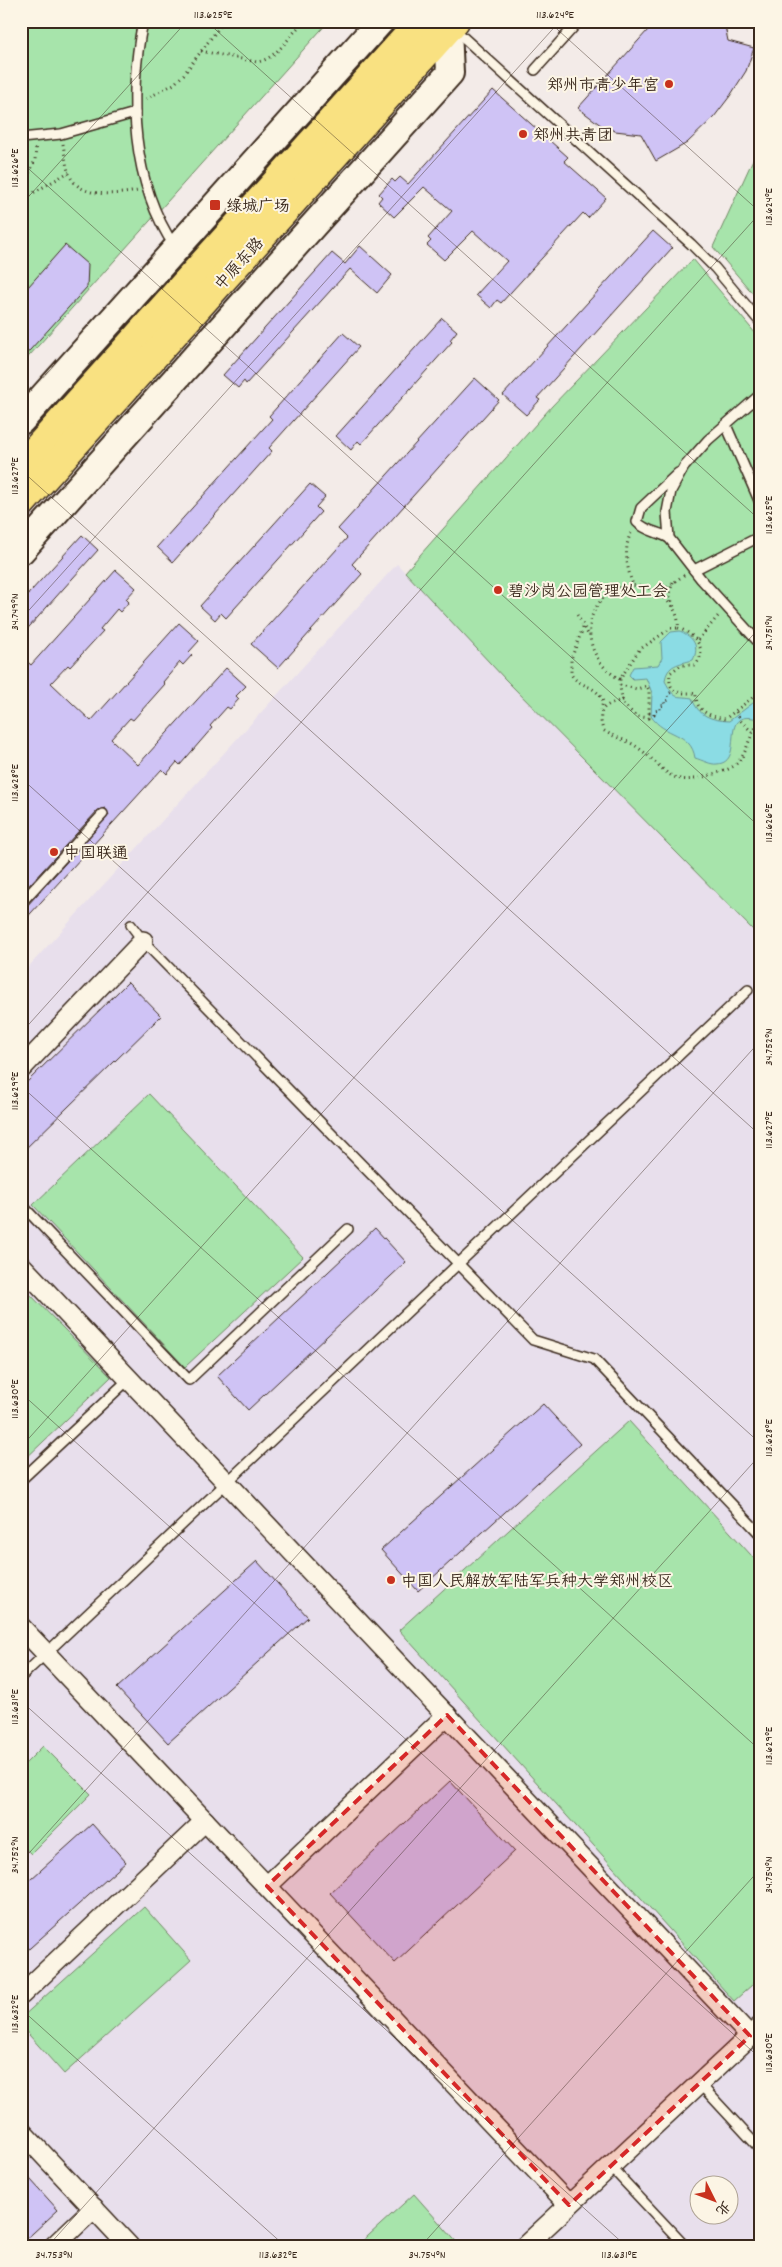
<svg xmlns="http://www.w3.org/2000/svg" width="782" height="2267" font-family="Dekko,'LXGW WenKai TC',sans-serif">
<rect width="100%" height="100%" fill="#f3ebe8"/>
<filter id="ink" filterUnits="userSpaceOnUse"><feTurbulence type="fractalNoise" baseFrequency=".02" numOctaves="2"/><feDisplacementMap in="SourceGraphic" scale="10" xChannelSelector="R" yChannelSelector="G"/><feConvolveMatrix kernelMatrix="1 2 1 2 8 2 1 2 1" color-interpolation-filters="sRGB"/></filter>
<g filter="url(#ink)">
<path fill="#e8dfec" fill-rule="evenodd" d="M397 564 761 935V2246H21V975ZM700 2184H730V2214H700Z"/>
<g fill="#a7e4ab" stroke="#718764">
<polygon points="21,21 329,21 21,365"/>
<polygon points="761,142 761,303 713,247"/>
<polygon points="693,259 761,340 761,938 505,679 405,572 552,406"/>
<polygon points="149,1094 303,1257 185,1367 33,1205"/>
<polygon points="21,1285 111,1377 21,1463"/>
<polygon points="629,1421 761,1566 761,1977 734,2001 399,1630"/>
<polygon points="43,1746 91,1794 31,1854 21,1844 21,1768"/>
<polygon points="144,1907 191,1960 64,2074 21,2026 21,2018"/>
<polygon points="414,2194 460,2246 357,2246"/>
</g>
<path fill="#8bdce4" stroke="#6b9595" d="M680 631C693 637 700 646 693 660 679 664 667 664 665 681 676 701 674 695 692 698 698 716 711 720 729 721L761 697V720C714 705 748 762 717 764 711 765 702 760 695 758 691 731 664 737 651 716L652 693 646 678 633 679 629 675 633 667 658 665 662 658 661 642 671 632Z"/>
<g fill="#cfc3f5" stroke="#3b2a1e">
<polygon points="656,21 724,21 728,41 754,48 746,71 730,96 714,117 687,143 656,161 641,134 615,131 602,126 578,108"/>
<polygon points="493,90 568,157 564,161 606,198 588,218 583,213 501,303 497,300 491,308 476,295 507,261 473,231 444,260 427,245 431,241 428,238 452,211 424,187 394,217 378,202 382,197 379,194 392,179 395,182 400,177 408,184"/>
<polygon points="653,231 672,248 537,398 540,400 526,415 503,395"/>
<polygon points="65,245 88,265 87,287 21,360 21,295"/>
<polygon points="360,246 392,275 377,293 350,269 246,384 244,381 238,388 223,375 332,253 345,264"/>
<polygon points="442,318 457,331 450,340 452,342 361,444 358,441 351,450 336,436"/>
<polygon points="343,333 359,347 269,448 272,451 173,562 157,547 272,419 269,416"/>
<polygon points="475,378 499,400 352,564 362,574 278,668 251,644 347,538 338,529"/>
<polygon points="310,484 325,497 316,507 321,512 226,618 221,613 215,620 200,606"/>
<polygon points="82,535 98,550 21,636 21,602"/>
<polygon points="116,570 136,588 126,599 129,602 120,612 117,609 100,629 103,631 70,667 68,665 51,683 91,721 179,623 199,641 189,652 192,655 183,665 180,662 163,682 165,684 133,720 130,718 111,739 138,765 226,668 246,686 236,696 239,699 230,709 227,707 210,726 212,728 180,765 177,762 167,774 162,769 21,924 21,909 26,907 109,815 105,808 98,810 21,894 21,656 31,665"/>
<polygon points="128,982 161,1016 21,1153 21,1088"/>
<polygon points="375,1228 406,1262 248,1410 217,1376"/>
<polygon points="543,1404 580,1444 418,1591 381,1550"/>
<polygon points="257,1561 308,1617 168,1743 117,1688"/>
<polygon points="450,1781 515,1851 395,1963 330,1893"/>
<polygon points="92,1824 126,1862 21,1956 21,1888"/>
<polygon points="21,2169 58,2210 21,2244"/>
</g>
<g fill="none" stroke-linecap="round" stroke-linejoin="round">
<g stroke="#3b2a1e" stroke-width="12">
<g id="lane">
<path d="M143 21C128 96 131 182 175 247"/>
<polyline points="453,28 691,244 715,268 761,323"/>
<polyline points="535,70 579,21"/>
<polyline points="21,138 61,134 135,113"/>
<polyline points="761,394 708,440 684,467 671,491 667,512 669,538 701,579 761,645"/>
<polyline points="726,425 761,505"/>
<path d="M669 538C659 532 645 531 637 522L641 508 678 473"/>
<polyline points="694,570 761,536"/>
<polyline points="21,903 103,814"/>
<polyline points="131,925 143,941 533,1340 594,1359 761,1535"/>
<polyline points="21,1204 189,1380 348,1229"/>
<polyline points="21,1480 129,1379"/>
<polyline points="21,1677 748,990"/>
<polyline points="699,2083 761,2150"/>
<polyline points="610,2166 685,2246"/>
</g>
</g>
<g stroke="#3b2a1e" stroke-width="22">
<g id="street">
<polyline points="21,1069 143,941"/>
<polyline points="21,1265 750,2036"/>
<polyline points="21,1627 569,2205"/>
<polyline points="267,1886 447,1715"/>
<polyline points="21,1995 205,1821"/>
<polyline points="21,2131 129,2246"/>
<polyline points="54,2246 94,2208"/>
<polyline points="525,2246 761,2026"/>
</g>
</g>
<g stroke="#3b2a1e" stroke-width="30">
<g id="secondary">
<polyline points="21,421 381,21"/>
<polyline points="21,551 450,73 448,29"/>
</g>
</g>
<g stroke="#3b2a1e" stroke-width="31">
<g id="primary">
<polyline points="21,466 421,21"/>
<polyline points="21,504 455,21"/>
</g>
</g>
<g stroke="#3b2a1e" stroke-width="3" stroke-dasharray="1 4" stroke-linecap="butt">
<path d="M201 51 257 62C277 59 290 35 304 21"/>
<polyline points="146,99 174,84 184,74 224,21"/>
<path d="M63 144C65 155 66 169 71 178 83 199 118 194 138 191"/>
<polyline points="21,191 35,160 36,147"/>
<polyline points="21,200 69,172"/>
<path d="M631 533C623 548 627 569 633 585"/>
<polyline points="673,582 669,594 674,607"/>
<polyline points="577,615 588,634"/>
<path d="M583 628 571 659V674C579 688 597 684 603 702L601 710"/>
<path d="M678 628C693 633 710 649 695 665H681L670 673C668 695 679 693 696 693 695 711 709 716 725 719L761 691"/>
<polyline points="698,640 719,615"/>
<path d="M620 679C580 658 578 601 624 586 635 583 651 590 662 591L684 575"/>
<path d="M620 685 637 689 647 686 649 690V718L636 716 623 704 620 687V679L639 650 671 628H678C680 611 668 602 658 591"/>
<path d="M623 700C603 705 597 709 603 730 614 738 628 740 637 747 667 768 668 789 710 775 720 772 731 770 738 762 748 752 748 736 758 725H761"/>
<polyline points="736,712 741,721 752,732"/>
<polyline points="649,713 654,714 654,711 660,710 660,706 665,705 664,702 669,700 668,694 674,691"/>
<polyline points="21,1444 31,1455"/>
</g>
<use href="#lane" stroke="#fcf5e5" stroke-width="9"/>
<use href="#street" stroke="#fcf5e5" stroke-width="19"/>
<use href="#secondary" stroke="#fcf5e5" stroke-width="26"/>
<use href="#primary" stroke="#f9e181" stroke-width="28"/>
</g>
</g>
<path fill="#d62828" fill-opacity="0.2" stroke="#d62828" stroke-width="4" stroke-dasharray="10 6" stroke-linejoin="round" d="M447 1715 750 2036 569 2205 267 1886Z"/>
<path fill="none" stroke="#3b2a1e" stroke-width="1" stroke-opacity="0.45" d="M206 21 761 521M548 21 761 213M21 162 761 828M21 205 187 21M21 470 761 1136M21 619 560 21M21 778 761 1444M21 1033 761 212M21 1086 761 1751M21 1393 761 2059M21 1447 761 626M21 1701 626 2246M21 1862 761 1040M21 2009 285 2246M48 2246 761 1454M421 2246 761 1868"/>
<g fill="#c8321e" stroke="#fcf5e5" stroke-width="2">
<circle cx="669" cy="84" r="5"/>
<circle cx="523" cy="134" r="5"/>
<rect x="209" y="199" width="12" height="12" rx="2.5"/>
<circle cx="498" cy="590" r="5"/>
<circle cx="54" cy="852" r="5"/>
<circle cx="391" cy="1580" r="5"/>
</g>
<g text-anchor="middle" stroke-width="4" stroke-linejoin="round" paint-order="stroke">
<g font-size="16" fill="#3b2a1e" stroke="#fcf5e5" text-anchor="start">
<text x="659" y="90" text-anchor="end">郑州市青少年宫</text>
<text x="533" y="140">郑州共青团</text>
<text x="226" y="211">绿城广场</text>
<text x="508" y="596">碧沙岗公园管理处工会</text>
<text x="64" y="858">中国联通</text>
<text x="401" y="1586">中国人民解放军陆军兵种大学郑州校区</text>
</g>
<g font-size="16" fill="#3b2a1e" stroke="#fcf5e5">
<text transform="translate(238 263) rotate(-48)" y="6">中原东路</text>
</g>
</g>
<rect width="782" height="2267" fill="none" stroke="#fcf5e5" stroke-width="55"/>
<g transform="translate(714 2200) rotate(132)"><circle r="24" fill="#fcf5e5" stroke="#afa495"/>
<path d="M0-4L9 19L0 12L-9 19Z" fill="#c8321e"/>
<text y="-8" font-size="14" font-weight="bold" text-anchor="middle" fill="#3b2a1e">北</text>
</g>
<rect x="28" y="28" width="726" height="2212" fill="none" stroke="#3b2a1e" stroke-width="2"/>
<g font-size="12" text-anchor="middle" fill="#3b2a1e">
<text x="213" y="18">113.625°E</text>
<text x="555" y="18">113.624°E</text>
<text transform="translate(14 168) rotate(-90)" y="4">113.626°E</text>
<text transform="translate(768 207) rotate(-90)" y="4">113.624°E</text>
<text transform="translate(14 476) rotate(-90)" y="4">113.627°E</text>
<text transform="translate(768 515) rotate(-90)" y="4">113.625°E</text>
<text transform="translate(14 612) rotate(-90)" y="4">34.749°N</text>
<text transform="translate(768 633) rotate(-90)" y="4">34.751°N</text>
<text transform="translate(14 783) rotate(-90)" y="4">113.628°E</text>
<text transform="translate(768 823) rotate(-90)" y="4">113.626°E</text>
<text transform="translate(768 1047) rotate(-90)" y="4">34.752°N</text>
<text transform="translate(14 1091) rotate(-90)" y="4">113.629°E</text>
<text transform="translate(768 1130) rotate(-90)" y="4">113.627°E</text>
<text transform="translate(14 1399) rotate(-90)" y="4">113.630°E</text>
<text transform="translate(768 1438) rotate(-90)" y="4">113.628°E</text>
<text transform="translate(14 1707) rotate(-90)" y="4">113.631°E</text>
<text transform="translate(768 1746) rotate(-90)" y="4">113.629°E</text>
<text transform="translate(14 1855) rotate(-90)" y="4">34.752°N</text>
<text transform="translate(768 1875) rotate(-90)" y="4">34.754°N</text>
<text transform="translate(14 2014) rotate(-90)" y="4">113.632°E</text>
<text transform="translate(768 2053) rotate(-90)" y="4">113.630°E</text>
<text x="54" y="2258">34.753°N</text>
<text x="278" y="2258">113.632°E</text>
<text x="427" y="2258">34.754°N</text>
<text x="619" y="2258">113.631°E</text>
</g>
</svg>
